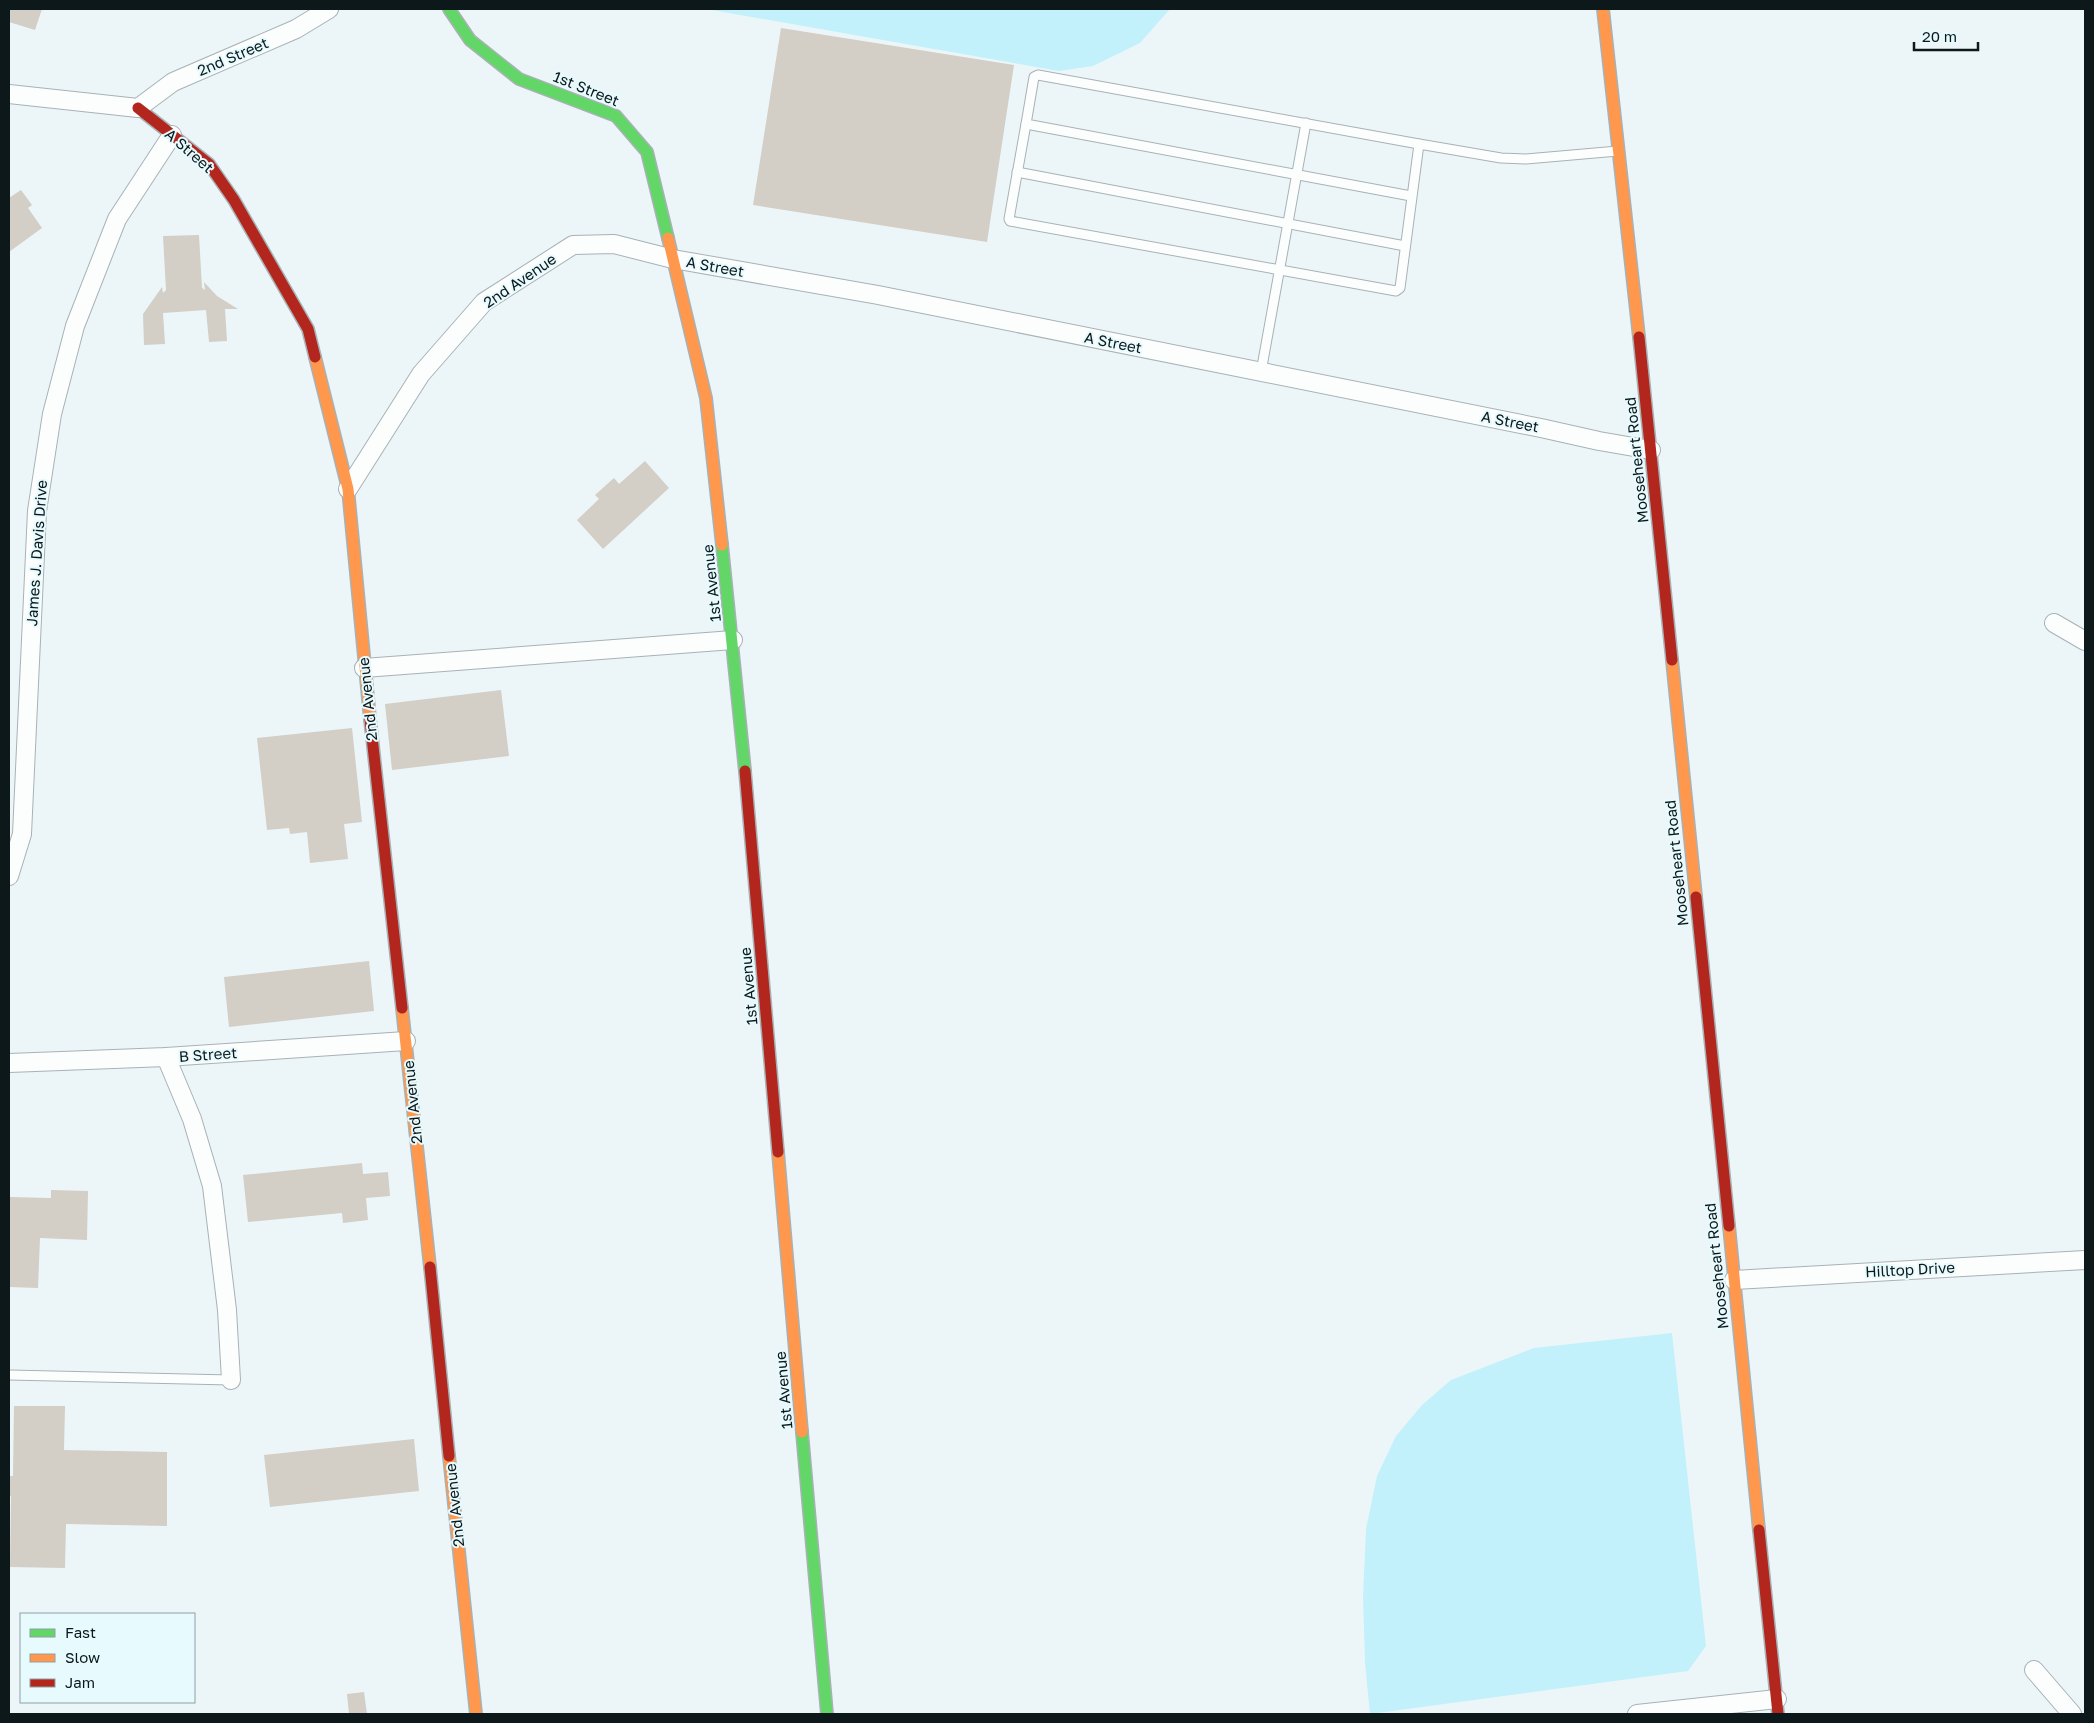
<svg xmlns="http://www.w3.org/2000/svg" width="2094" height="1723" font-family="'Golos Text',sans-serif">
<rect width="100%" height="100%" fill="#ecf6f9"/>
<g fill="#c2f1fb">
<polygon points="706,9 1170,9 1140,43 1093,66 1059,71"/>
<polygon points="1672,1333 1706,1646 1688,1671 1370,1714 1365,1663 1363,1596 1366,1529 1377,1476 1396,1436 1422,1405 1451,1380 1534,1348"/>
</g>
<g fill="#d3cec6">
<polygon points="9,9 42,9 35,30 9,22"/>
<polygon points="781,28 1014,65 987,242 753,205"/>
<polygon points="21,190 32,205 28,208 42,228 9,252 9,198"/>
<polygon points="199,235 202,288 205,290 204,282 217,296 238,309 225,309 227,341 209,342 206,310 163,313 165,344 144,345 143,314 162,287 163,293 166,290 163,236"/>
<polygon points="645,461 669,488 603,549 577,520 599,499 595,495 614,478 619,484"/>
<polygon points="501,690 509,756 392,770 385,704"/>
<polygon points="352,728 362,822 344,824 348,859 310,863 307,832 290,834 289,828 267,830 257,738"/>
<polygon points="369,961 374,1011 229,1027 224,977"/>
<polygon points="362,1163 363,1174 388,1172 390,1196 366,1198 368,1220 343,1223 342,1213 248,1222 243,1175"/>
<polygon points="51,1190 88,1191 87,1240 40,1238 38,1288 9,1287 9,1197 51,1198"/>
<polygon points="14,1406 65,1406 64,1450 167,1452 167,1526 66,1524 65,1568 10,1567 11,1496 9,1496 9,1476 13,1476"/>
<polygon points="414,1439 419,1491 270,1507 264,1455"/>
<polygon points="364,1692 367,1714 349,1714 347,1694"/>
</g>
<g fill="none" stroke-linecap="round" stroke-linejoin="round">
<g stroke="#a8b2b5" stroke-width="11">
<g id="lane">
<polyline points="1026,124 1009,219 1010,221 1396,291 1400,288 1419,144 1501,158 1526,159 1618,151"/>
<polyline points="1017,172 1405,246"/>
<polyline points="1411,196 1026,124 1034,77 1038,75 1419,144"/>
<polyline points="1261,372 1306,123"/>
<polyline points="9,1375 231,1380"/>
</g>
</g>
<g stroke="#a8b2b5" stroke-width="20">
<g id="street">
<polyline points="9,94 138,108 173,82 296,29 329,9"/>
<polyline points="348,489 421,374 484,302 573,245 614,244 673,259 878,295 1541,428 1599,441 1651,450"/>
<polyline points="2054,623 2085,641"/>
<polyline points="364,668 733,640"/>
<polyline points="9,876 22,834 37,511 52,414 75,326 117,219 172,135"/>
<polyline points="166,1057 192,1119 212,1186 227,1310 231,1380"/>
<polyline points="9,1063 166,1057 406,1041"/>
<polyline points="1734,1280 2085,1260"/>
<polyline points="2034,1670 2072,1714"/>
<polyline points="1637,1714 1777,1699"/>
</g>
</g>
<g stroke="#a8b2b5" stroke-width="14">
<g id="fast">
<polyline points="449,9 470,40 519,79 616,116 647,152 668,238"/>
<polyline points="722,545 745,771"/>
<polyline points="802,1432 827,1714"/>
</g>
</g>
<g stroke="#a8b2b5" stroke-width="14">
<g id="slow">
<polyline points="1603,9 1639,337"/>
<polyline points="668,238 706,398 722,545"/>
<polyline points="315,357 348,489 370,719"/>
<polyline points="1672,660 1696,897"/>
<polyline points="402,1008 430,1267"/>
<polyline points="778,1152 802,1432"/>
<polyline points="1729,1226 1759,1530"/>
<polyline points="449,1456 476,1714"/>
</g>
</g>
<g stroke="#a8b2b5" stroke-width="14">
<g id="jam">
<polyline points="138,108 209,164 234,200 308,329 315,357"/>
<polyline points="1639,337 1672,660"/>
<polyline points="370,719 402,1008"/>
<polyline points="745,771 778,1152"/>
<polyline points="1696,897 1729,1226"/>
<polyline points="430,1267 449,1456"/>
<polyline points="1759,1530 1778,1714"/>
</g>
</g>
<use href="#lane" stroke="#fcfefe" stroke-width="9"/>
<use href="#street" stroke="#fcfefe" stroke-width="18"/>
<use href="#fast" stroke="#63d668" stroke-width="11"/>
<use href="#slow" stroke="#ff974d" stroke-width="11"/>
<use href="#jam" stroke="#b3261e" stroke-width="11"/>
</g>
<g text-anchor="middle" stroke-width="4" stroke-linejoin="round" paint-order="stroke">
<g font-size="15" fill="#0c181a" stroke="#e7fafe">
<text transform="translate(233 57) rotate(-23)" y="5">2nd Street</text>
<text transform="translate(586 89) rotate(22)" y="5">1st Street</text>
<text transform="translate(189 151) rotate(41)" y="5">A Street</text>
<text transform="translate(715 267) rotate(10)" y="5">A Street</text>
<text transform="translate(520 281) rotate(-34)" y="5">2nd Avenue</text>
<text transform="translate(1113 343) rotate(11)" y="5">A Street</text>
<text transform="translate(1510 422) rotate(11)" y="5">A Street</text>
<text transform="translate(1637 460) rotate(-96)" y="5">Mooseheart Road</text>
<text transform="translate(37 553) rotate(-86)" y="5">James J. Davis Drive</text>
<text transform="translate(712 583) rotate(-96)" y="5">1st Avenue</text>
<text transform="translate(368 699) rotate(-96)" y="5">2nd Avenue</text>
<text transform="translate(1677 863) rotate(-96)" y="5">Mooseheart Road</text>
<text transform="translate(749 986) rotate(-95)" y="5">1st Avenue</text>
<text transform="translate(208 1055) rotate(-4)" y="5">B Street</text>
<text transform="translate(413 1102) rotate(-96)" y="5">2nd Avenue</text>
<text transform="translate(1717 1266) rotate(-96)" y="5">Mooseheart Road</text>
<text transform="translate(1910 1270) rotate(-3)" y="5">Hilltop Drive</text>
<text transform="translate(784 1390) rotate(-95)" y="5">1st Avenue</text>
<text transform="translate(455 1505) rotate(-96)" y="5">2nd Avenue</text>
</g>
</g>
<rect width="2094" height="1723" fill="none" stroke="#0c181a" stroke-width="20"/>
<rect x="20" y="1613" width="175" height="90" fill="#e7fafe" stroke="#8fa0a3"/>
<rect x="30" y="1629" width="25" height="8" fill="#63d668" stroke="#8fa0a3"/>
<text x="65" y="1638" font-size="15" fill="#0c181a">Fast</text>
<rect x="30" y="1654" width="25" height="8" fill="#ff974d" stroke="#8fa0a3"/>
<text x="65" y="1663" font-size="15" fill="#0c181a">Slow</text>
<rect x="30" y="1679" width="25" height="8" fill="#b3261e" stroke="#8fa0a3"/>
<text x="65" y="1688" font-size="15" fill="#0c181a">Jam</text>
<path d="M1914 42v8h64v-8" fill="none" stroke="#0c181a" stroke-width="2.5"/>
<text x="1922" y="42" font-size="15" fill="#0c181a" stroke="#e7fafe" stroke-width="4" paint-order="stroke">20 m</text>
</svg>
